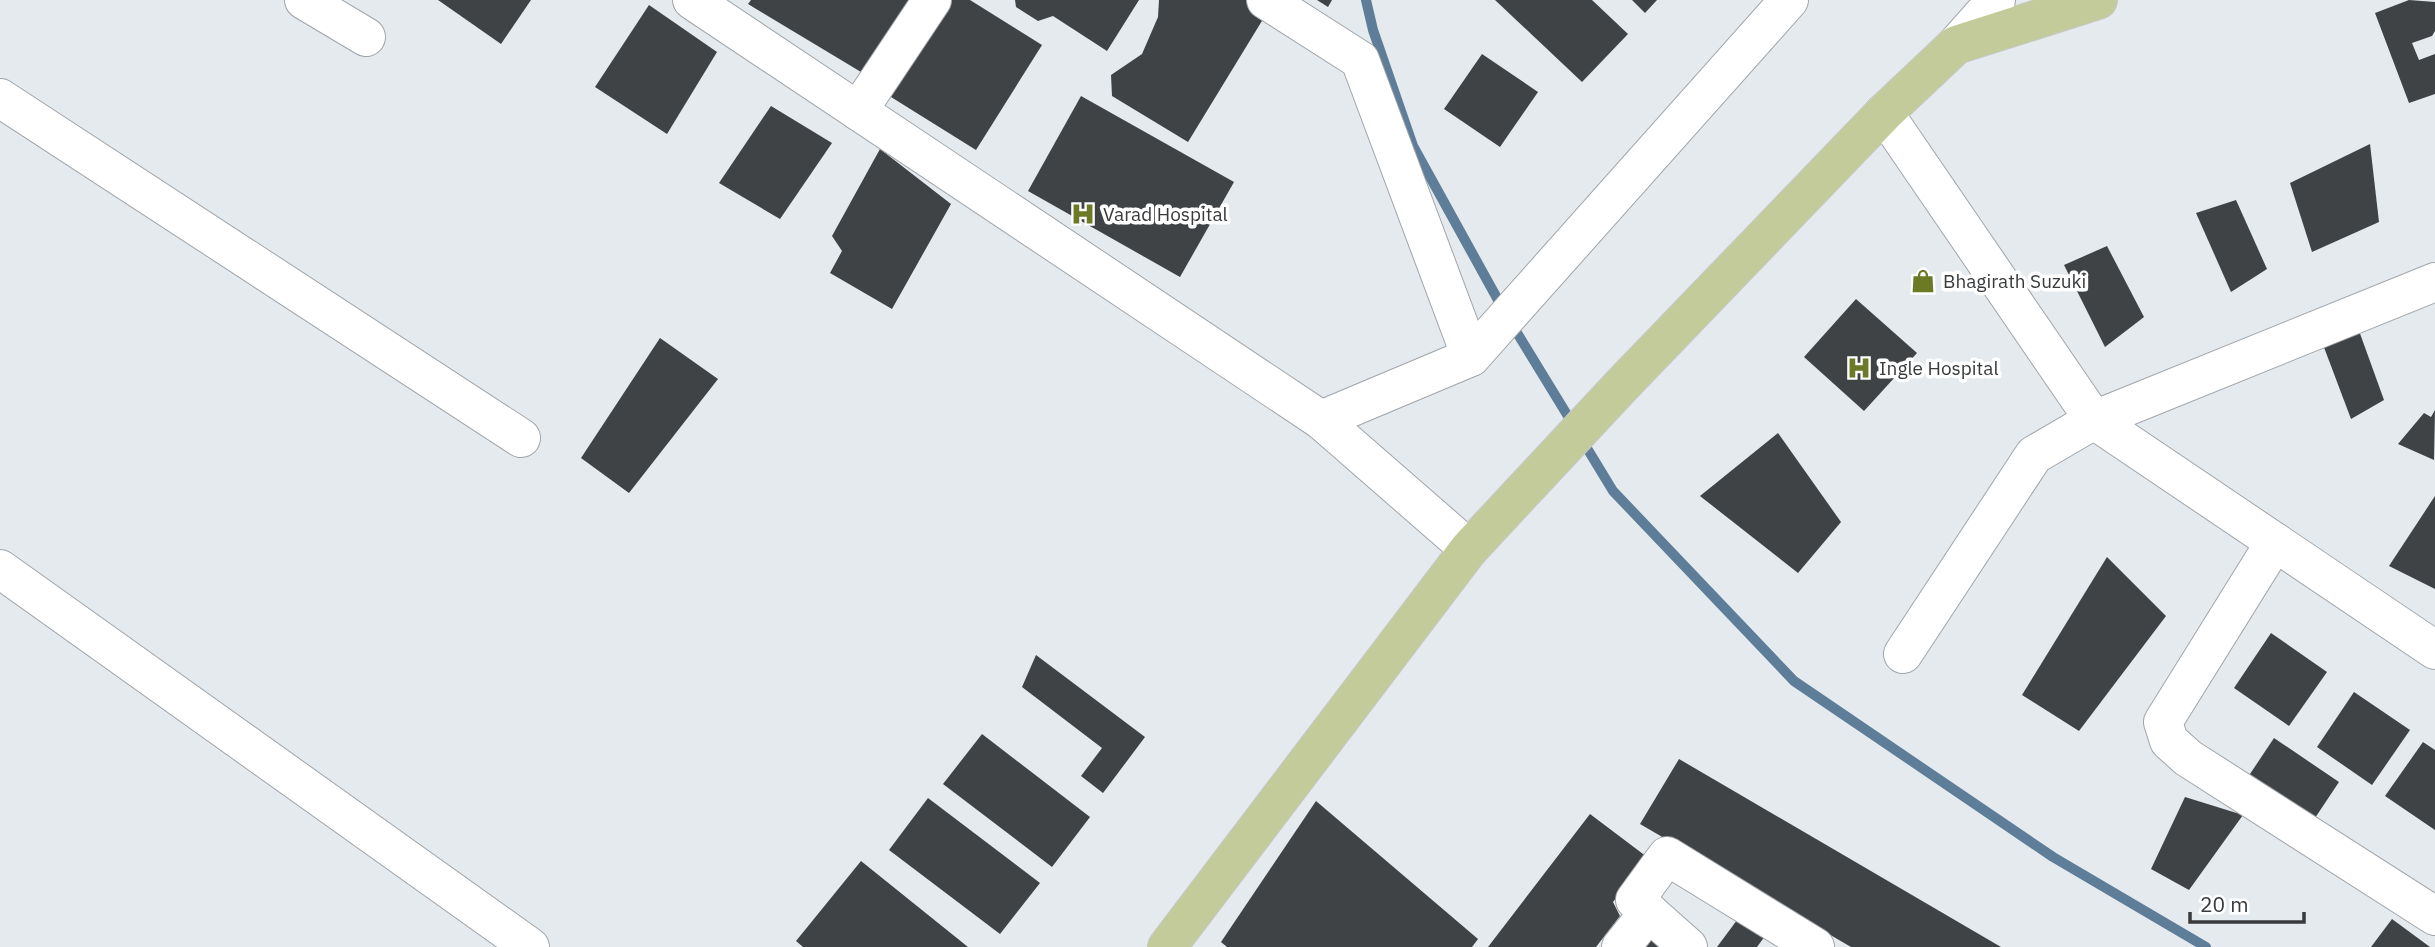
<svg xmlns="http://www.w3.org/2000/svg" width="2435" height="947" font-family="'IBM Plex Sans',sans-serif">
<rect width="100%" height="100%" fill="#e5eaee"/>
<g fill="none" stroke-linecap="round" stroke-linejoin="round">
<g stroke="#5e7d98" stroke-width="10">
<polyline points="1366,0 1373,30 1413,146 1503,309"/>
<polyline points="1511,323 1574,426"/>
<polyline points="1582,440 1613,491 1794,681 2053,857 2206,947"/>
</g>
</g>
<g fill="#3f4346">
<polygon points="438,0 531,0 501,44"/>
<polygon points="751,0 911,0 866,75 748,4"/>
<polygon points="940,0 970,0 1042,45 976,150 883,92"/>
<polygon points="1015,0 1139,0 1107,51 1053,16 1038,21 1016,7"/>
<polygon points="1159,0 1250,0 1268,11 1188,142 1112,96 1111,75 1142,54 1158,17"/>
<polygon points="1317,0 1332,0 1328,7"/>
<polygon points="1495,0 1592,0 1628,34 1582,82"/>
<polygon points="1632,0 1657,0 1645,13"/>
<polygon points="2409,0 2435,2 2435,31 2432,36 2412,43 2419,60 2435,54 2435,94 2409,103 2375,13"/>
<polygon points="649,5 717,52 667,134 595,87"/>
<polygon points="1482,54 1538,92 1500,147 1444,109"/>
<polygon points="1081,96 1234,182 1180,277 1028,191"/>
<polygon points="771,106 832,143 780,219 719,183"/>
<polygon points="2370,144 2379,222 2312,252 2290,183"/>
<polygon points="880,149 951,204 892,309 830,273 842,251 832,236"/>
<polygon points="2236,200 2267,269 2231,292 2196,213"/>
<polygon points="2107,246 2144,317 2105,347 2064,265"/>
<polygon points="1856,299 1917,353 1864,411 1804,357"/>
<polygon points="2358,328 2384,400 2351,419 2322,342"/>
<polygon points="660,338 718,379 629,493 581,458"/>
<polygon points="2435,410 2434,460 2398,444 2424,413 2431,417"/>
<polygon points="1778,433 1841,522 1798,573 1700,496"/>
<polygon points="2435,496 2435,589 2389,566"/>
<polygon points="2107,557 2166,616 2079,731 2022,695"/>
<polygon points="2271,633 2327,672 2289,726 2234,688"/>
<polygon points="1036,655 1145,737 1103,793 1081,776 1102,748 1022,687"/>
<polygon points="2354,692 2410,730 2372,785 2317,747"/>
<polygon points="982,734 1090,817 1052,867 943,784"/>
<polygon points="2274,738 2339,782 2313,821 2248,777"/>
<polygon points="2423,742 2435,750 2435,830 2385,796"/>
<polygon points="1679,759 2001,947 1851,947 1640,824"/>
<polygon points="2185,797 2243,815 2189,890 2151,869"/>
<polygon points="928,798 1040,883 1000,934 889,850"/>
<polygon points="1316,801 1478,939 1472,947 1227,947 1221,942"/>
<polygon points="1590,814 1647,857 1613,902 1620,916 1596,947 1488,947"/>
<polygon points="861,861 968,947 803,947 796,941"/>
<polygon points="1743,912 1768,932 1757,947 1717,947"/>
<polygon points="2392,919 2430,947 2371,947"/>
<polygon points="1654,933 1672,947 1643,947"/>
</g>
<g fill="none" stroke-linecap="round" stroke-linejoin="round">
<g stroke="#a1a5a9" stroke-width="40">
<g id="minor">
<polyline points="304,0 366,37"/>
<polyline points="692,0 1321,420 1469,549"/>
<polyline points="1266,0 1360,60 1471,357"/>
<polyline points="1956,45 1996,0"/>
<polyline points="0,98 521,438"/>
<polyline points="858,111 932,0"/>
<polyline points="1884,113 2094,420 2435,650"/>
<polyline points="1321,420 1471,357 1789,0"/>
<polyline points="2275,542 2163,722 2169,741 2188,758 2435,916"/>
<polyline points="0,569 530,947"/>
<polyline points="1903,654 2034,455 2094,420 2435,282"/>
<polyline points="1621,947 1649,912"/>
<polyline points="1688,947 1635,900 1667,856 1815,947"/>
</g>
</g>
<g stroke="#c7c8c8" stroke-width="40">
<polyline id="major" points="1167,947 1469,549 1622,385 1884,113 1956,45 2098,0"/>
</g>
<use href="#minor" stroke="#fff" stroke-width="38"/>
<use href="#major" stroke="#c3cb9a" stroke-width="38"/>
</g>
<defs>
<g id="hospital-bare" transform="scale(1.89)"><path d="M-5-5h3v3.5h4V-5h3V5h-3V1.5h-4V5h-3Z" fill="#6c7925" stroke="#fff" stroke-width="2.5" paint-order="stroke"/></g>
<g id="shop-bare" transform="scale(1.89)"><path d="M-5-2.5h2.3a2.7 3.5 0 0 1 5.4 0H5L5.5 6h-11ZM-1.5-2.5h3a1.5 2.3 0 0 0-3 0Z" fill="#6c7925" stroke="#fff" stroke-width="2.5" paint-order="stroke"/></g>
</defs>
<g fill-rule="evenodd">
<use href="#hospital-bare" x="1083" y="214"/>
<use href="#shop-bare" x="1923" y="281"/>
<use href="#hospital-bare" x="1859" y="368"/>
</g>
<g text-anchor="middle" stroke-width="7" stroke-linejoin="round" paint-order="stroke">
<g font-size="19" fill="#383a3c" stroke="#fff" text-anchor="start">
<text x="1103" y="221">Varad Hospital</text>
<text x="1943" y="288">Bhagirath Suzuki</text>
<text x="1879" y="375">Ingle Hospital</text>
</g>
</g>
<path d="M2190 912v10h114v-10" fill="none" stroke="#383a3c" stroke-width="3.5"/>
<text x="2200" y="912" font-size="21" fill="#383a3c" stroke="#ffffff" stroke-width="5" paint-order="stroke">20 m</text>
</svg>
